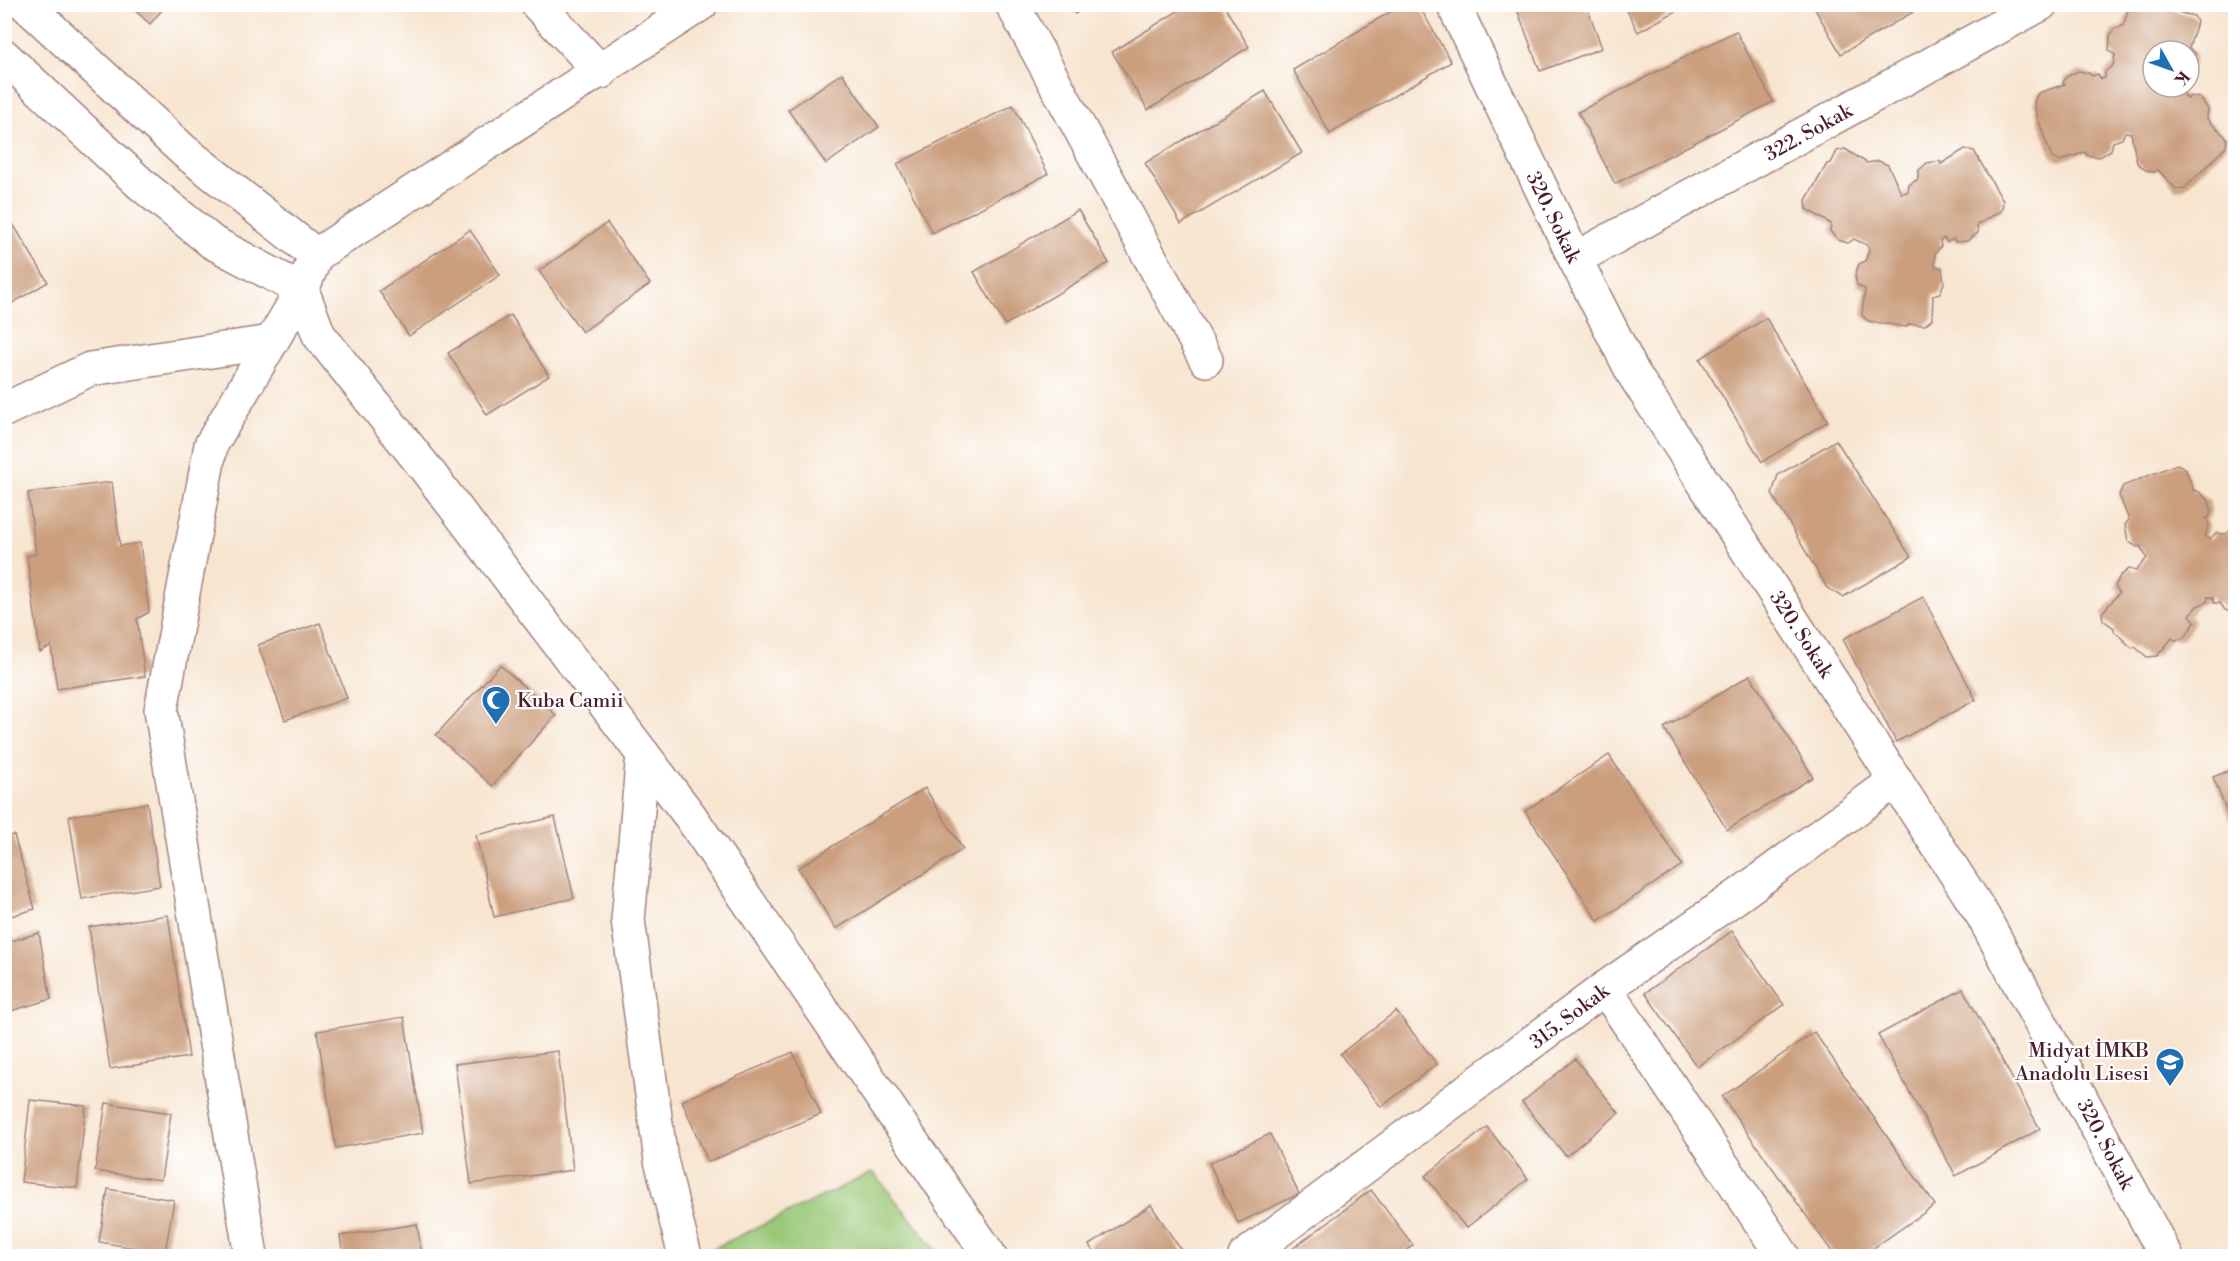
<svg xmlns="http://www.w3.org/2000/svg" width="2240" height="1261" font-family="'Libre Bodoni',serif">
<rect width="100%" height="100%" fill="#fff"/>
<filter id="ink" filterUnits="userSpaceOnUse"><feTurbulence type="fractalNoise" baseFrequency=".0167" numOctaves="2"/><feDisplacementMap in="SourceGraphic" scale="12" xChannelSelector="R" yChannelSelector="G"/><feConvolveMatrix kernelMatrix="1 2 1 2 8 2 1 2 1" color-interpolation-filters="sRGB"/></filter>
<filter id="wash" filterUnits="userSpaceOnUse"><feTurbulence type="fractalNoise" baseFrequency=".008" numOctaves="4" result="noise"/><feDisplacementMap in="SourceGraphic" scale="24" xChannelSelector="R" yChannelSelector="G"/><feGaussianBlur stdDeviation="1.35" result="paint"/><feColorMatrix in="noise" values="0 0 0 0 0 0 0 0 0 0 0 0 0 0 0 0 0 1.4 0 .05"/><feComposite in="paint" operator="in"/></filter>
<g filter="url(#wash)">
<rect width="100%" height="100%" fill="#f7e5d0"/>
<polygon fill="#9ac877" stroke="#727451" stroke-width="1.5" points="873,1172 941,1256 705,1256 704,1253"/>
<g id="blocks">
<g fill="#cb9f7e">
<polygon points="128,4 167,4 150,24"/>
<polygon points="1069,4 1090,4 1075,14"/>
<polygon points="1189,4 1223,4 1249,47 1148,110 1112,52"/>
<polygon points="1403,4 1418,4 1451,62 1330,134 1293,70"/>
<polygon points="1529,4 1586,4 1602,48 1540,71 1517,9"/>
<polygon points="1624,4 1689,4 1638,32"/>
<polygon points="1812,4 1909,4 1913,12 1841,54"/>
<polygon points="2130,4 2165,4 2181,13 2194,16 2197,22 2189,48 2195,53 2195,63 2189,74 2189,51 2153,51 2153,87 2176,87 2188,99 2190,96 2200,98 2208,109 2207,119 2227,138 2226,147 2185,188 2176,189 2158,170 2154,172 2146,170 2137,163 2131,133 2125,132 2122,139 2113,142 2111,150 2100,157 2086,155 2086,152 2059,161 2052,158 2037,116 2034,102 2038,93 2065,84 2063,83 2066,77 2078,71 2089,73 2092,76 2098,74 2101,79 2105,78 2105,72 2113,65 2115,55 2109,51 2110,36 2114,29 2123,26"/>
<polygon points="1736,31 1773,102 1615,184 1578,112"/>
<polygon points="842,73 879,127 826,164 788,110"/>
<polygon points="1265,91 1302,153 1181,224 1145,163"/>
<polygon points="1013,105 1048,174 932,233 897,164"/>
<polygon points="1845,149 1867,163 1879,161 1888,165 1901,193 1908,192 1909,185 1918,179 1918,171 1927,163 1940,161 1941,164 1965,149 1974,151 2003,201 2002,210 1977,225 1978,233 1967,241 1956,242 1953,239 1947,242 1944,238 1940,241 1941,246 1935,254 1935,266 1942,268 1944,283 1940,293 1933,295 1932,319 1925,325 1909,324 1906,327 1868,321 1862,315 1865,289 1857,285 1855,275 1859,264 1865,261 1869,250 1867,245 1854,239 1848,243 1838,240 1830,231 1831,224 1807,209 1806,200 1827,164 1831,163 1837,151"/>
<polygon points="4,209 48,282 4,308"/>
<polygon points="1078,210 1109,263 1005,325 974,272"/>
<polygon points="607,223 650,284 582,332 539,271"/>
<polygon points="470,230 500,275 409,336 379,291"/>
<polygon points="511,315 549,376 487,415 448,353"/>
<polygon points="1766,318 1828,421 1762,462 1700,359"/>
<polygon points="1836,440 1911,557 1843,597 1827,588 1772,494 1778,475"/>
<polygon points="2177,464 2185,468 2194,491 2198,491 2209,501 2211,510 2209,518 2206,518 2209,525 2205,536 2210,539 2216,533 2226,534 2236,526 2236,613 2225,610 2220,603 2214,603 2213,598 2208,597 2207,602 2197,606 2190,615 2195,621 2188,633 2182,639 2175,640 2172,638 2157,656 2147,657 2135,647 2132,648 2114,631 2114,628 2103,620 2102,613 2119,593 2115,586 2120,576 2129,569 2136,571 2147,558 2140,546 2137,547 2128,541 2125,525 2129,520 2119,495 2123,486"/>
<polygon points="112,482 120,546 140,543 149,612 137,619 145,676 57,689 51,646 40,652 27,556 36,554 28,493"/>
<polygon points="1923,597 1976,700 1896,742 1843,639"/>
<polygon points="320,623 347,698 285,720 258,645"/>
<polygon points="500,665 556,715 492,786 436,735"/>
<polygon points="1750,675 1813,777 1727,830 1664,728"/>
<polygon points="1609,755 1682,865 1598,921 1525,811"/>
<polygon points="2236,768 2236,832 2235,832 2213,777"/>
<polygon points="925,788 963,849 836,929 798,868"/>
<polygon points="147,803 160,886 82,899 69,816"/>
<polygon points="555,817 574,898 494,917 476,835"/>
<polygon points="14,835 35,909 4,918 4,837"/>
<polygon points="168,915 189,1057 110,1069 89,927"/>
<polygon points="1732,931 1784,1005 1697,1067 1645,993"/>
<polygon points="39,933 51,999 4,1013 4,943"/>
<polygon points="1963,989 2040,1129 1956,1176 1878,1035"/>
<polygon points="1396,1011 1437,1064 1381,1107 1340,1054"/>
<polygon points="404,1017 423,1133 336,1148 317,1031"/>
<polygon points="1814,1032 1935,1205 1862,1256 1835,1256 1722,1097"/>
<polygon points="558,1051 573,1170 471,1184 455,1064"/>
<polygon points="793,1052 821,1114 708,1162 682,1101"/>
<polygon points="1575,1059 1619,1113 1566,1156 1522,1102"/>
<polygon points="30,1100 86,1106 77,1188 21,1182"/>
<polygon points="106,1103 171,1113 161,1180 95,1171"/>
<polygon points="1487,1127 1528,1179 1466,1228 1425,1176"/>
<polygon points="1270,1134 1299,1194 1238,1223 1209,1163"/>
<polygon points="108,1189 174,1200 165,1253 99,1242"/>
<polygon points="1371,1190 1413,1245 1399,1256 1285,1256 1284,1255"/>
<polygon points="1151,1205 1185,1256 1096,1256 1089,1245"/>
<polygon points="417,1224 422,1256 343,1256 340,1236"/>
</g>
</g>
</g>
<g filter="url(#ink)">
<use href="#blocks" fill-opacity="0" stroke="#a0827e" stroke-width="1.5"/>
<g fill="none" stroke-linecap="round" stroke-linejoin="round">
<g stroke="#a0827e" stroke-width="36">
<g id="street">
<polyline points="25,4 184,151 316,255"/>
<polyline points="537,4 601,72"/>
<polyline points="701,4 316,255 302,290 319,335 426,469 690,816 990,1256"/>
<polyline points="1012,4 1206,360"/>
<polyline points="1453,4 1575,259 1633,373 1983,916 2166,1256"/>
<polyline points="4,56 141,184 212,242 302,290 211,445 161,710 251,1256"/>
<polyline points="1575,259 2041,4"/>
<polyline points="4,410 90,369 271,342"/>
<polyline points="643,754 628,920 661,1160 685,1256"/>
<polyline points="1605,988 1783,1256"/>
<polyline points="1245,1256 1605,988 1739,895 1896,780"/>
</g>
</g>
<use href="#street" stroke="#fff" stroke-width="33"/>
</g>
</g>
<defs>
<g id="mosque-pin" transform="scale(1.5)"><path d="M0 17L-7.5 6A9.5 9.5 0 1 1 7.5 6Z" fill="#1f6fb2" stroke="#fff"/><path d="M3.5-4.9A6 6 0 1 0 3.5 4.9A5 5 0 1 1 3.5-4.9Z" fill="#fff"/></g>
<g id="school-pin" transform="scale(1.5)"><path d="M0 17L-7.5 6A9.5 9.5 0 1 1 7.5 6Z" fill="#1f6fb2" stroke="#fff"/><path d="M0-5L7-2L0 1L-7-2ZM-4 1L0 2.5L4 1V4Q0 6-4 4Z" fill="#fff"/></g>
</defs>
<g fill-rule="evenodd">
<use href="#mosque-pin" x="496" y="700"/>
<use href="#school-pin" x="2170" y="1062"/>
</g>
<g text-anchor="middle" stroke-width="4.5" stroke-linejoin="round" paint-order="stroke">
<g font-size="20" fill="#4a1f2b" stroke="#fff">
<text transform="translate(1808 132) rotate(-29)" y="7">322. Sokak</text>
<text transform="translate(1554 217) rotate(64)" y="7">320. Sokak</text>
<text transform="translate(1802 634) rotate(57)" y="7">320. Sokak</text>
<text transform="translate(1569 1016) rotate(-37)" y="7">315. Sokak</text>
<text transform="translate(2106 1144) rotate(62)" y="7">320. Sokak</text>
</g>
<g font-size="20" fill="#4a1f2b" stroke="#fff" text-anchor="start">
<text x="517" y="707">Kuba Camii</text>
<text x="2149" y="1057" text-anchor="end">Midyat İMKB<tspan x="2149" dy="23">Anadolu Lisesi</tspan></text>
</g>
</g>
<rect width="2240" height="1261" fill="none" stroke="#fff" stroke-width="24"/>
<g transform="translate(2171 69) rotate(130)"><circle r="28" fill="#ffffff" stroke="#b7a5aa" stroke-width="1.5"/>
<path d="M0-4.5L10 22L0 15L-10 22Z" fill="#1f6fb2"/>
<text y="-9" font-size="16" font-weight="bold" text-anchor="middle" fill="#4a1f2b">K</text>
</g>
</svg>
